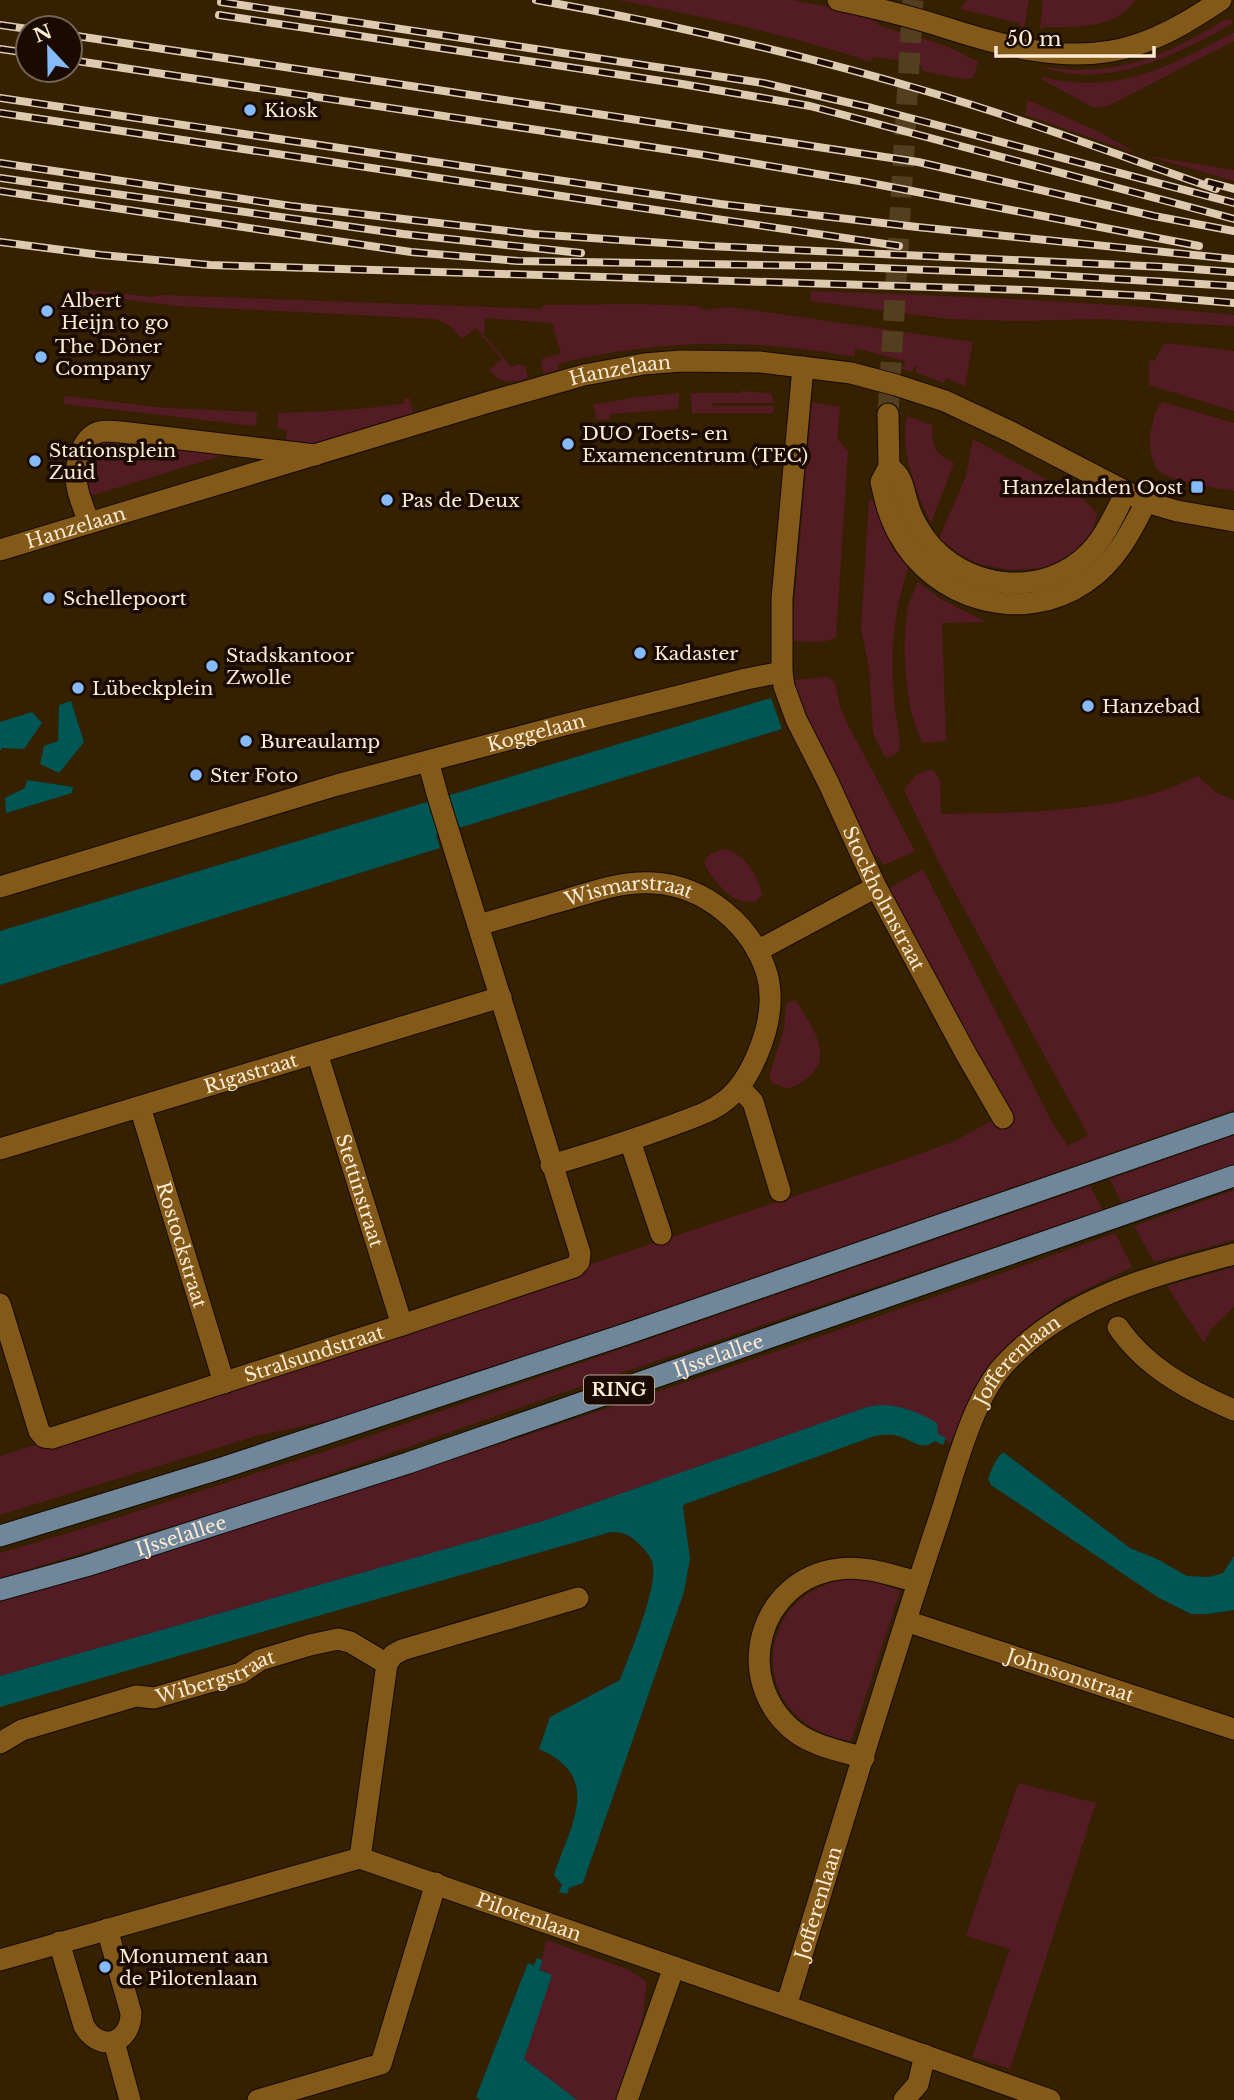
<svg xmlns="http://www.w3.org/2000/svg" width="1234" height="2100" font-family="'Libre Baskerville',serif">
<rect width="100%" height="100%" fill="#352000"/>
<g fill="#531c24">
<path d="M618 0H792L834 8 873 19 880 26 949 47 978 62 973 78 963 79 922 71V67L918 63 876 57 872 58 871 62C789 34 703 17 618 0Z"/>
<polygon points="967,0 1029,0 1024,27 1020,26 1019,23 960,9"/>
<path d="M1043 0H1136C1129 7 1123 14 1115 18 1098 27 1063 28 1045 27L1042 29H1040Z"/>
<path d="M1226 19 1232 20V24C1172 56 1108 91 1039 66 1114 79 1164 57 1226 19Z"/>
<path d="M1232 33H1234V41L1108 106 1095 108 1089 105 1041 79 1043 77C1114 96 1172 66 1232 33Z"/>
<polygon points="1028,100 1101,133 1138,154 1025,115"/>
<polygon points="1147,156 1234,170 1234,181"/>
<path d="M81 291H98L152 297 160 295 541 309 544 305 640 304 696 306 705 310 730 307 973 342 965 386 946 378 944 383 915 372 917 367 914 366 912 372 900 368 904 366 905 361 855 348V357C753 338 658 339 557 364L559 369 544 374 541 363 543 358 561 354 552 323 485 318 484 335 511 367 520 364 525 367 528 378C511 384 501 384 489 370L502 359 476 328 462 339 450 326 437 319 178 306 80 294Z"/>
<path d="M811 291C952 296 1093 301 1234 315V326L1098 319 1021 321 948 319 810 301Z"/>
<polygon points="1167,343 1234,351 1234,411 1149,385 1149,361 1155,360 1164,344"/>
<polygon points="741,391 771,393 774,403 713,403 712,406 774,406 773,413 692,413 691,393 741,393"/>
<polygon points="679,393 678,409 610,414 610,419 597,420 593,405 631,398"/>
<polygon points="64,396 166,408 257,412 256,426 64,404"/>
<path d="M409 398 414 415 314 445 293 447 286 438 287 430 278 429V413C321 412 362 410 405 403L404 399Z"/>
<path d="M812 402 840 407 837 439 848 451 836 637C822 645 807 641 791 641Z"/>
<path d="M1163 402 1234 423V491C1217 488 1172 482 1160 472 1151 463 1148 443 1151 431 1154 420 1154 409 1163 402Z"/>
<path d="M907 416 933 425C929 444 937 456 954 463L931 523C916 493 899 449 907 416Z"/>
<path d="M103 439 237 451 90 496C80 472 86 457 103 439Z"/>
<polygon points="973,439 1084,500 1097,513 1093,530 1075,552 1047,568 1012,570 982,565 962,556 941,540 939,538 966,476"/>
<path d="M869 500H873L892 547 908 568C893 616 890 649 894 699 895 715 900 732 900 748 896 755 892 758 884 756L873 733 869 667 861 629Z"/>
<path d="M918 582 939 598 986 622 942 623 946 741 923 743C905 711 902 649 907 613 908 603 914 591 918 582Z"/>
<polygon points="828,677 835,682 840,706 847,723 915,851 884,865 878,856 873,858 799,701 794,680"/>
<path d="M928 770H934L940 780 941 814C1010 813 1080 813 1148 795 1165 791 1182 783 1198 776L1216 793 1234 800V1110L643 1316 341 1418 256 1436 0 1515V1456L186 1399 894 1163 953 1142 1009 1111 888 889 923 869 1053 1124 1068 1146 1088 1135 940 865 904 790 917 774Z"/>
<path d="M726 849C747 857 757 874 762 895L755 902C749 902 744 902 738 900 726 895 708 874 704 862L711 853Z"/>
<path d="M795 1000C819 1035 840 1068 788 1089L773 1083 769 1077 784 1029 786 1003Z"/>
<polygon points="1234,1135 1234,1165 1122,1203 1110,1179"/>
<polygon points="1090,1186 1103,1210 547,1398 251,1502 0,1578 0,1553 88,1527 341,1446"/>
<polygon points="1234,1190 1234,1240 1154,1262 1134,1226"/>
<path d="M1115 1233 1132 1267 1066 1299 1029 1326 1000 1354 980 1380 949 1445 945 1438 867 1407 543 1521 0 1676V1602C375 1488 746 1365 1115 1233Z"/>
<polygon points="1234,1267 1234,1307 1210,1330 1204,1343 1167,1286"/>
<path d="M856 1578 872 1580 900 1591 851 1741C743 1725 749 1586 856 1578Z"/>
<polygon points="1018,1783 1096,1803 1010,2069 972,2057 1010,1949 966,1936"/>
<polygon points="546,1940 627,1969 647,1982 642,2021 615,2100 577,2100 524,2059 552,1975 540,1969"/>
</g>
<g fill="#005655">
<polygon points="771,698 782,729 436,835 440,848 0,985 0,931"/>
<polygon points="71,701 84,742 59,773 40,764 44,746 58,741 59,705"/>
<polygon points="32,712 42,723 24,749 2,748 0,751 0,722"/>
<polygon points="27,780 73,787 72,793 6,813 5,798 25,788"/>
<path d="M879 1405C902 1405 918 1412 937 1423L938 1434 946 1438 943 1445 935 1441C921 1452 913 1440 898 1436 890 1434 883 1435 875 1436L685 1504 683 1506 690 1559 684 1592 583 1883 569 1888 567 1894 559 1892 562 1885 554 1875C570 1826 604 1777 539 1749L550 1717 620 1680C629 1656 657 1590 653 1566 652 1557 645 1550 639 1544 630 1535 624 1532 611 1532L0 1707V1676L543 1521 867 1407Z"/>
<path d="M1003 1452 1130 1548 1157 1559 1187 1576 1209 1577 1223 1573 1234 1556V1610L1208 1614H1191L1159 1598 991 1485 988 1479C992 1468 995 1460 1003 1452Z"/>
<polygon points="537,1958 542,1960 540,1970 552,1975 524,2059 577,2100 480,2100 476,2097 528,1963 534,1965"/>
</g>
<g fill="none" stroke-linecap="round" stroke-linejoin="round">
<polyline stroke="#533e20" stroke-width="21" stroke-dasharray="21 10" stroke-linecap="butt" points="888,414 913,0"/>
<g stroke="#170b00" stroke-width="23">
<g id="street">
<path id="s1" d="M803 367 782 599V672L784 686 796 719 828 782 876 887 966 1054 1003 1118"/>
<path d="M89 523C85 511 79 498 77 486 74 469 80 438 99 432 106 430 114 432 121 432L315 455"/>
<path id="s2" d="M0 887 337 785 560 726 746 679 782 672"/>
<path id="s3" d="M478 925C507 917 536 908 565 900 594 891 623 881 654 883 705 886 752 925 767 974 774 1000 768 1029 758 1053 751 1070 741 1088 726 1100 710 1113 691 1118 673 1125 633 1140 592 1153 551 1165"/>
<polyline points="757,951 876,887"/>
<path id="s4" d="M317 1053 402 1325"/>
<polyline points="739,1087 753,1102 780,1191"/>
<path id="s5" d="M140 1107 224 1383"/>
<polyline points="630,1141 661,1234"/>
<path id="s6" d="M0 1149 501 997"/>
<path id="s7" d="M0 1304 39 1431 44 1437 52 1438 402 1325 574 1267 579 1262 580 1253 438 797 428 761"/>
<path d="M1118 1327C1146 1368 1190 1391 1234 1410"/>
<path id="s8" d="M906 1621 1234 1729"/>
<path id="s9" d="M0 1743 22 1730 136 1696 154 1698 241 1673 260 1660 310 1645 338 1639 350 1642 387 1664"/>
<path d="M864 1758C841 1751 813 1746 794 1731 731 1680 758 1579 839 1569 865 1565 893 1576 918 1582"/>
<polyline points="360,1858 387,1664 393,1655 402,1650 578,1598"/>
<path d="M59 1942 84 2026C100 2053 131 2044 131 2013L107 1929"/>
<polyline points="114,2042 130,2100"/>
<polyline points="258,2100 381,2064 436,1883"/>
<polyline points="627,2100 674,1967"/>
<polyline points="904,2100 918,2084 925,2055"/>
</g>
</g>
<g stroke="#170b00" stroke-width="23">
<g id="secondary">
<path d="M838 0C871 7 905 15 937 25 1000 45 1070 67 1136 45 1167 35 1194 18 1221 0"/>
<path d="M888 414 889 467 881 482C885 500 889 517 898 533 934 600 1022 626 1086 582 1115 563 1131 532 1146 502"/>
<path d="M889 467C893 470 898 474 900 479 904 486 905 496 908 504 911 516 918 528 925 538 963 590 1044 600 1090 552 1106 535 1115 513 1126 492"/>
<path id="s10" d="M0 550 489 402 584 375 644 364 681 361 760 362 851 373 896 385 945 401 1013 433 1146 502 1177 511 1234 521"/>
<path id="s11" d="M0 1960 360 1858 786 2006 1050 2100"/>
<path id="s12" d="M786 2006C836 1846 884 1684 937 1525 953 1479 971 1400 1004 1365 1065 1298 1149 1277 1234 1254"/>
</g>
</g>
<g stroke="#170b00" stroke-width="23">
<g id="primary">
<polyline points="0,1536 225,1467 626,1334 1234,1123"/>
<path id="s13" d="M0 1590 86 1566 408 1463 1234 1176"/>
</g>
</g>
<use href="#street" stroke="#835919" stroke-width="21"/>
<use href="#secondary" stroke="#835919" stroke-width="21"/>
<use href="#primary" stroke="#70869a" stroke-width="21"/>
<g stroke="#decab1" stroke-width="8">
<g id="rail">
<path d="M536 0C668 23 800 54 929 92 1026 120 1120 156 1216 189"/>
<polyline points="221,2 763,83 872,108 1234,203"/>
<polyline points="219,15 682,84 810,106 1234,219"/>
<polyline points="0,25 28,29"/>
<polyline points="70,35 918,162 1154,216 1234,231"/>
<polyline points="0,49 28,53"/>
<polyline points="70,60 704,155 865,182 1199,246"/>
<polyline points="0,98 720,204 917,227 1234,259"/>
<polyline points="0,113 899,246"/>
<polyline points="0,163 291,206 533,234 708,246 1166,267 1234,272"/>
<polyline points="0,178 403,234 581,253"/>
<polyline points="1208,182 1234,189"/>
<polyline points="0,191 411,252 518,261 828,266 1032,274 1234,286"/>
<polyline points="0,242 101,255 210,265 1028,290 1149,296 1234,303"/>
</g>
</g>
<use href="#rail" stroke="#1a0a00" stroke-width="5" stroke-dasharray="16" stroke-linecap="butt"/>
</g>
<g fill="#86bbfb" stroke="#1a0a00" stroke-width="2.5">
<circle cx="250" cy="110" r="7"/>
<circle cx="47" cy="311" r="7"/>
<circle cx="41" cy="357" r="7"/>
<circle cx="568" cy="444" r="7"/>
<circle cx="35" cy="461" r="7"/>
<rect x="1190" y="480" width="14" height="14" rx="3.5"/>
<circle cx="387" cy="500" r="7"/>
<circle cx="49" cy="598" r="7"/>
<circle cx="640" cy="653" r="7"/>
<circle cx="212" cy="666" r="7"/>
<circle cx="78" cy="688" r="7"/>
<circle cx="1088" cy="706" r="7"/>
<circle cx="246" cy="741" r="7"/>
<circle cx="196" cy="775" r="7"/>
<circle cx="105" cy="1967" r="7"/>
</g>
<g text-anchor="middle" stroke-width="7" stroke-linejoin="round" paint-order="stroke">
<rect fill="#1a0a00" stroke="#baa894" stroke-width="2" x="584" y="1375.5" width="70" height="29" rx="5"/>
<g font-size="18" font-weight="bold" fill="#feebd3">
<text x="619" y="1396">RING</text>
</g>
<g font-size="19" fill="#feebd3" stroke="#1a0a00" text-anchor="start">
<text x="264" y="117">Kiosk</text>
<text x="61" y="307">Albert<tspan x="61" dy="22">Heijn to go</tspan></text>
<text x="55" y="353">The Döner<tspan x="55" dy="22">Company</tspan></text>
<text x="582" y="440">DUO Toets- en<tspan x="582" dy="22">Examencentrum (TEC)</tspan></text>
<text x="49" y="457">Stationsplein<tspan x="49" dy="22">Zuid</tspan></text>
<text x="1183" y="494" text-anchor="end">Hanzelanden Oost</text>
<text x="401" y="507">Pas de Deux</text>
<text x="63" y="605">Schellepoort</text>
<text x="654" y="660">Kadaster</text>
<text x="226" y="662">Stadskantoor<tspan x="226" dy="22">Zwolle</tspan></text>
<text x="92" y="695">Lübeckplein</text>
<text x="1102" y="713">Hanzebad</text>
<text x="260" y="748">Bureaulamp</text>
<text x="210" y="782">Ster Foto</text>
<text x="119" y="1963">Monument aan<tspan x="119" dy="22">de Pilotenlaan</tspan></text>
</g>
<g font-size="19" fill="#feebd3" stroke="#1a0a00">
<text dy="7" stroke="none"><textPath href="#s10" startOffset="646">Hanzelaan</textPath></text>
<text dy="7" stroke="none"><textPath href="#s10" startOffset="79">Hanzelaan</textPath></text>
<text dy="7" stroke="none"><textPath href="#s2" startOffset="558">Koggelaan</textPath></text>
<text dy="7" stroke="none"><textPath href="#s1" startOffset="555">Stockholmstraat</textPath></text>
<text dy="7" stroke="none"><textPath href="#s3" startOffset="156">Wismarstraat</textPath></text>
<text dy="7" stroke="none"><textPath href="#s6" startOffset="262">Rigastraat</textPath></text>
<text dy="7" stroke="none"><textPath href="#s4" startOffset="144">Stettinstraat</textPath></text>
<text dy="7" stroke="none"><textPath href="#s5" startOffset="144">Rostockstraat</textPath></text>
<text dy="7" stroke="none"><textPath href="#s7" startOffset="424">Stralsundstraat</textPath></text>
<text dy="7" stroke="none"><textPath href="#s13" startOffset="756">IJsselallee</textPath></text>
<text dy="7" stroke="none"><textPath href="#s12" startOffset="691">Jofferenlaan</textPath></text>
<text dy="7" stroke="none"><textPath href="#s13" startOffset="189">IJsselallee</textPath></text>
<text dy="7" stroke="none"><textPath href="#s9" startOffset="228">Wibergstraat</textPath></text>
<text dy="7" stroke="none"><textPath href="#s8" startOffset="173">Johnsonstraat</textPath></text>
<text dy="7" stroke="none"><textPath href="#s12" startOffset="108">Jofferenlaan</textPath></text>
<text dy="7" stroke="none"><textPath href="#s11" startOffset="553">Pilotenlaan</textPath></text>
</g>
</g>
<g transform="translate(49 49) rotate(338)"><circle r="33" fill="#1a0a00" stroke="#756454" stroke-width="2"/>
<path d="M0-5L12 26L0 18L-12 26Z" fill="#86bbfb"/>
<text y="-10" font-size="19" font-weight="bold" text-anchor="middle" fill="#feebd3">N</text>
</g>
<path d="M996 46v10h158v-10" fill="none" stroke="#feebd3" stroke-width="3.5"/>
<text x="1006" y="46" font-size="21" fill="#feebd3" stroke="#1a0a00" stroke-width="5" paint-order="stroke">50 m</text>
</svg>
